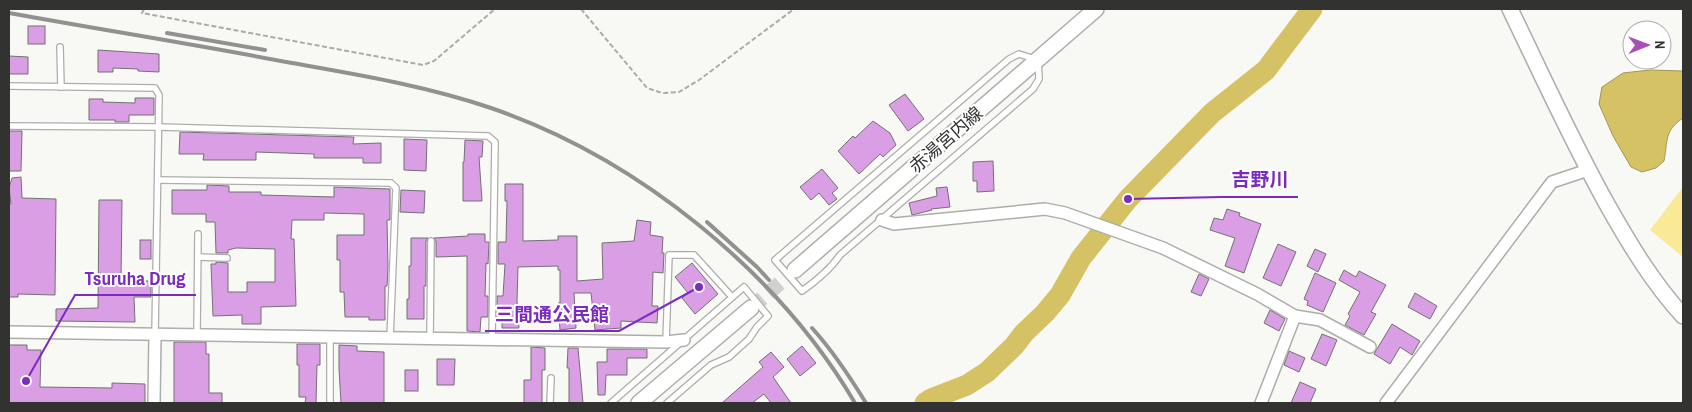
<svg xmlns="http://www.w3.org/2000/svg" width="1692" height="412" font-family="'Archivo Narrow','Noto Sans JP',sans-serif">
<rect width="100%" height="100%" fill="#f8f8f5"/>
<polygon fill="#fae997" points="1683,187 1683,257 1650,230"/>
<path fill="#d5c264" stroke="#a49754" d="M1650 70 1683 71V118C1664 131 1668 140 1664 161L1656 168 1642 172 1631 167 1613 136 1599 104 1602 87 1623 73Z"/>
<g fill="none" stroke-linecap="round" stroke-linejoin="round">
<polyline stroke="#d5c264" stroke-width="21" points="925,403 931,399 967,385 987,372 1014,346 1024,333 1045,313 1060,295 1081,258 1128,199 1212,113 1266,70 1312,9"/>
</g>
<g fill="#da9ee4" stroke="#737173">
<rect x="28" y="26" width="17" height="18"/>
<polygon points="98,50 159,54 159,72 138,71 138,69 113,68 113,72 98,72"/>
<polygon points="9,56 28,57 28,74 9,74"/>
<polygon points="905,94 924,119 908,131 889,105"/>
<polygon points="135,98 154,98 154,115 129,115 129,122 115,122 115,120 89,120 89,99 103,99 103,102 135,103"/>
<polygon points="873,121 890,133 896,145 883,157 880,154 859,174 838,151 853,136 855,138"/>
<polygon points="9,131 22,131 21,171 9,171"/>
<polygon points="180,132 354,137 353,144 381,143 381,163 363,163 363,158 314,158 314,154 256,152 256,160 203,160 204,154 179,154"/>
<polygon points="404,139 427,140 426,171 404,170"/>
<polygon points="465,140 483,141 482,157 479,157 482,201 463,201 463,162 464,162"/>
<polygon points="993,161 994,191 977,192 977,181 973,181 973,162"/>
<polygon points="822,169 838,188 832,193 837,199 829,205 819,193 811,200 800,187"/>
<polygon points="21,177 22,198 56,199 55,295 18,294 18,297 9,297 9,204 11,204 9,188 12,178"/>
<polygon points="505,184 523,184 523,241 558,240 558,236 577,236 577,281 603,279 602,243 634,241 637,220 651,222 650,235 663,237 662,253 664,253 663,273 653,272 652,306 658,306 657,323 621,321 621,328 595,330 591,293 574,293 576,328 560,330 558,303 560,303 560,270 558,270 558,266 518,267 517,301 519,328 502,328 502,318 497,318 497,296 503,296 505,264 498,264 498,242 506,242 507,201 505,201"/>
<polygon points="207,185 229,186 229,192 261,192 261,195 334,197 334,187 390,189 390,220 387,220 388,267 387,286 385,286 385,320 369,320 369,317 345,317 344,292 340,292 340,260 337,260 337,235 364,235 364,214 324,213 324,220 292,220 291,239 294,239 296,306 261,307 261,324 242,324 242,315 213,316 211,264 216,264 216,262 228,263 228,292 247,292 247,282 275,282 275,249 236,248 228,250 228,253 216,253 215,222 206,222 206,214 172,214 172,190 207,190"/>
<polygon points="947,187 950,207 931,209 932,210 912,215 909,203 937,196 936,188"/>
<polygon points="401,190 425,191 424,213 400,212"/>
<polygon points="99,200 122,200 121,281 151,281 151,297 134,297 135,322 56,321 56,309 98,308"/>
<polygon points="1227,209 1240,213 1239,216 1261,224 1244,273 1225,266 1235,238 1210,230 1214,218 1223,220"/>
<polygon points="468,234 485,234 485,242 489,242 488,264 486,263 485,296 488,296 488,317 481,317 480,332 467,331 467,256 436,257 436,241 434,238 468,236"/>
<polygon points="411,238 428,238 426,241 426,286 424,286 424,319 407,319 407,299 409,299 409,266 411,266"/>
<rect x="140" y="240" width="11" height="19"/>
<polygon points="1278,244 1296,252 1281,286 1263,278"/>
<polygon points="1315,249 1326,254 1318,272 1307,266"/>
<polygon points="692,263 718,294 695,314 682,298 688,293 675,277"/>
<polygon points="1344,270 1356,277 1359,271 1386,285 1371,312 1376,314 1364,335 1345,325 1350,316 1348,314 1360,292 1339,280"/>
<polygon points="1315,273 1336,283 1323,312 1307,305 1308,301 1304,299"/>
<polygon points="1199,274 1209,279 1201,296 1191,292"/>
<polygon points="1415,293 1437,306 1430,319 1408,307"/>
<polygon points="1270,310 1285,319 1279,331 1264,323"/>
<polygon points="1392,324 1420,341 1412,355 1400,347 1390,364 1374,354"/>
<polygon points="1322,334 1337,340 1326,366 1311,359"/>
<polygon points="174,342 206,342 206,354 209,354 209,393 222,393 222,403 174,403"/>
<polygon points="297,344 320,344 320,365 317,365 316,403 305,403 306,397 299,397 299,365 297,365"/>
<polygon points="9,345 27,345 27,350 41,350 40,387 112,388 112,383 145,384 145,403 9,403"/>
<polygon points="339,345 357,346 357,351 384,352 384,403 341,403 339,369"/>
<polygon points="802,346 816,363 800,376 787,359"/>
<polygon points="531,347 545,348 545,370 542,370 542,403 524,403 524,380 531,380"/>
<polygon points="568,348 578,348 583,403 569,403 569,368 567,368"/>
<polygon points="607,349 647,349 647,358 627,358 627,375 606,375 605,395 598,395 597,362 607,362"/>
<polygon points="1289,351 1305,358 1299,372 1284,365"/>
<polygon points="771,352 784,367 773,377 791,403 771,403 764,394 752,403 722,403 763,367 759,362"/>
<polygon points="437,359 455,359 454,385 437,385"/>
<rect x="405" y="370" width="13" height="21"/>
<polygon points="1300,382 1316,389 1310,403 1291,403"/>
</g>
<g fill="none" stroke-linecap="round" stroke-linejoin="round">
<polyline stroke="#d0d0ce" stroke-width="15" stroke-dasharray="15 8" stroke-linecap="butt" points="751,308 795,270"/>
<g stroke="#adadaa" stroke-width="8">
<g id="lane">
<polyline points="60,47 61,87"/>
<path d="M1019 54 1038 60 1039 79 1033 89 840 255C830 270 816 281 802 291L775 260 1009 59Z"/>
<polyline points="9,86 155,88 159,95 155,334"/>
<polyline points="9,126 159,127 488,136 495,142 492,338"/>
<polyline points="158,180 391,183 396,188 390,339"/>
<polyline points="198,257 227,258"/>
<polyline points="197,334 198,234"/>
<polyline points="430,339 431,241"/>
<polyline points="666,342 669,255 694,255 732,297"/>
<polyline points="330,403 330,338"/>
<polyline points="550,403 551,378"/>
<polyline points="611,403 744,287 768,316 757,327 749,339 729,357 711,365 667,403"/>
</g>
</g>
<g stroke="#adadaa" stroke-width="14">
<g id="street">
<polyline points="882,220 894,224 1045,209 1065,213 1163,248 1257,294 1295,316 1261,403"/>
<polyline points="1295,316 1320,320 1370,347"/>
<polyline points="9,332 666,342 684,340"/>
<polyline points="154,403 155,334"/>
<polyline points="1386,403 1552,182 1588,170"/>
</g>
</g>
<g stroke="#adadaa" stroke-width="18">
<g id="secondary">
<path d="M1510 9C1542 75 1572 142 1608 206 1630 245 1653 283 1683 316"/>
<polyline points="795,270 1096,9"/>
<polyline points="639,403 751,308"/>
</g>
</g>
<g stroke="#ababa8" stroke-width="2" stroke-dasharray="5 2.5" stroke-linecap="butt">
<polyline points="144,9 142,13 423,65 434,61 495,9"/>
<polyline points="581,9 647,88 662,93 679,92 699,80 794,9"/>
</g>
<use href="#lane" stroke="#fff" stroke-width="5.5"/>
<use href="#street" stroke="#fff" stroke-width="11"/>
<use href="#secondary" stroke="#fff" stroke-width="15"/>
<g stroke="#91918f" stroke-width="4">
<path d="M9 13C103 30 198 45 292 63 359 75 427 86 491 108 637 158 777 271 855 403"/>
<polyline points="167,33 265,50"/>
<polyline points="707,222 757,267 769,280"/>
<path d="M812 328C833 351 850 377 866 403"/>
</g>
</g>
<g text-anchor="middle" stroke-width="4" stroke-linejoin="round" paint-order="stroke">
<g font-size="18" fill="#323230" stroke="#fff">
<text transform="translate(946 140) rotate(-41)" y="6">赤湯宮内線</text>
</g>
</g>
<path fill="none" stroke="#7b2cbf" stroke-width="2" d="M1128 199L1221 197H1298M26 381L75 295H196M699 287L619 331H485"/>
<g fill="#7b2cbf" stroke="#fff" stroke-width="2">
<circle cx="1128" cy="199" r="5"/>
<circle cx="26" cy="381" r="5"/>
<circle cx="699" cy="287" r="5"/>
</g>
<g font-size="19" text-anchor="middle" font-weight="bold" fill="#7b2cbf" stroke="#fff" stroke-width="4" stroke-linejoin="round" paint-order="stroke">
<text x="1260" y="186">吉野川</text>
<text x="135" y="285">Tsuruha Drug</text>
<text x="552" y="321">三間通公民館</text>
</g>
<rect width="1692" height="412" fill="none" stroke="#323230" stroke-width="20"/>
<g transform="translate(1647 45) rotate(89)"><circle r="24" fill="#ffffff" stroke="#adadac"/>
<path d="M0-4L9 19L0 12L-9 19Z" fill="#a94eb9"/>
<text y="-8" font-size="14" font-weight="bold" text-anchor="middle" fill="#323230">N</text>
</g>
</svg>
